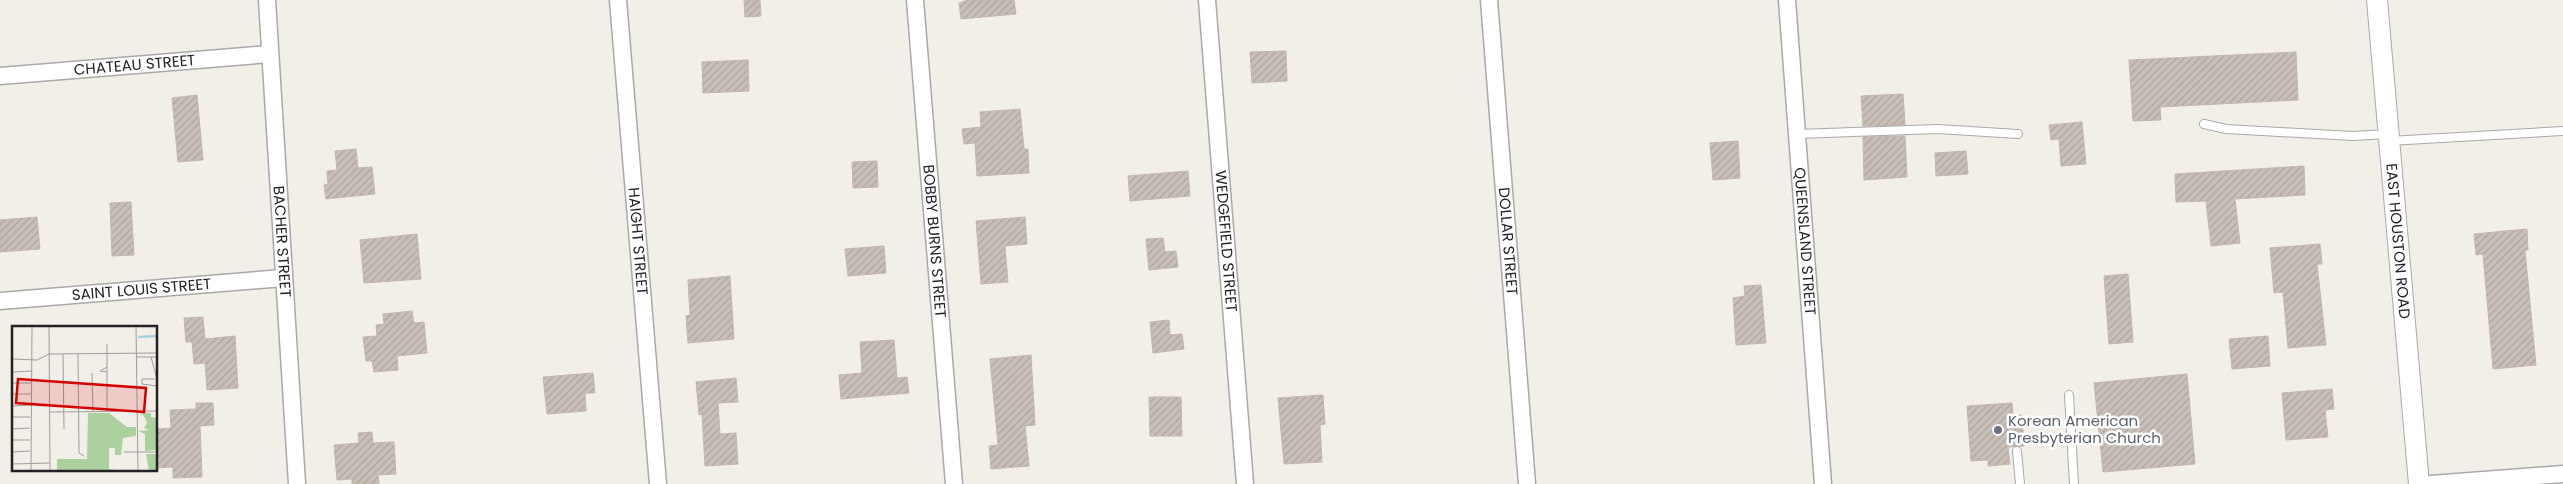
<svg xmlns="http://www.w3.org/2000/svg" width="2563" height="484" font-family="Poppins,sans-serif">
<defs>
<pattern id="building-hatch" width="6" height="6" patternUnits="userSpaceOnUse" patternTransform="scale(1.25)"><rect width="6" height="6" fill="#c7bfb8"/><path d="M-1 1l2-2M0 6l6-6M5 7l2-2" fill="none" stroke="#aba49e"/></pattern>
</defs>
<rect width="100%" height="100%" fill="#f2efe9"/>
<g fill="url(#building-hatch)" stroke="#c4b6ab">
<polygon points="744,0 760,0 761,16 745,17"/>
<polygon points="968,0 1014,0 1016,14 961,19 959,3"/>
<polygon points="1286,51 1287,81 1252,83 1250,52"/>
<polygon points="2296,52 2298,100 2160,107 2161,120 2133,121 2129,60"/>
<polygon points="748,60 749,91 703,93 702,62"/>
<polygon points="1903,94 1905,125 1863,126 1861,96"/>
<polygon points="197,95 203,160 178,162 172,98"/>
<polygon points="1020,109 1024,149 1028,149 1029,173 977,176 975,143 964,144 962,129 981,127 980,112"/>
<polygon points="2082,122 2086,164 2061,166 2059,139 2051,140 2049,125"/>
<polygon points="1905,136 1907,177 1864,180 1863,137"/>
<polygon points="1738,141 1740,178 1713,180 1710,143"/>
<polygon points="356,149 358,168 372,167 375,194 326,199 324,185 328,184 327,171 337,170 335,151"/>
<polygon points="1966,151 1968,174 1936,176 1935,153"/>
<polygon points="877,161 878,187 853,188 852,162"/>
<polygon points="2304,166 2305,195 2235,199 2240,243 2211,246 2206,201 2176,202 2175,174"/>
<polygon points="1188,171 1190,196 1130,201 1128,176"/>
<polygon points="131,202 134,255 112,256 110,203"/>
<polygon points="37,217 40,249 0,252 0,220"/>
<polygon points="1025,217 1027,244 1005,246 1008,282 981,284 976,221"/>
<polygon points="2527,229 2528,250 2525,250 2536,365 2493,369 2483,254 2476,255 2474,234"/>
<polygon points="417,234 421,279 364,283 360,240"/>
<polygon points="1163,238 1165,252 1176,251 1178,267 1149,270 1146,239"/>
<polygon points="2320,244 2322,264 2317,264 2326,345 2288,348 2283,292 2274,293 2270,248"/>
<polygon points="884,246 886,273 848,276 845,249"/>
<polygon points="2128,274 2133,342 2109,344 2104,276"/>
<polygon points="730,276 734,339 688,343 686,316 690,315 688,280"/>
<polygon points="1761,285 1766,343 1736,345 1733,298 1745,296 1744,286"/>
<polygon points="412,311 414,323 424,322 427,353 397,356 398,370 374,372 372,361 366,361 363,337 377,336 376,325 384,324 383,314"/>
<polygon points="203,317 205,339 235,336 238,388 207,390 205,363 194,364 192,342 186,342 184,318"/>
<polygon points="1169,320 1170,335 1182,334 1184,349 1153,353 1150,322"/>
<polygon points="2268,336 2270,366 2232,369 2229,339"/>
<polygon points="894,340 897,378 907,377 909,393 841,399 839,375 862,373 860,342"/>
<polygon points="1031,355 1035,425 1025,426 1029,466 991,469 989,446 998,445 990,359"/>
<polygon points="593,373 595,393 585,393 586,411 547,414 543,377"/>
<polygon points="2187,374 2195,464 2103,472 2094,383"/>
<polygon points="736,378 738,402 718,403 720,434 736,433 738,464 705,466 702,414 699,415 696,382"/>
<polygon points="2332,389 2334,409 2325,410 2328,437 2286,440 2282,393"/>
<polygon points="1323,395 1325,424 1320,425 1322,462 1284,464 1278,398"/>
<polygon points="1149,397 1181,397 1182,436 1150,436"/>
<polygon points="196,403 213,403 214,425 200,426 202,477 173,478 173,467 156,468 156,429 171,428 170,410 196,409"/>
<polygon points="2012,403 2013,415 2022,415 2024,446 2008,447 2010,464 1988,466 1988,460 1971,461 1967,406"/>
<polygon points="372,432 373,443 394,442 396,474 378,475 379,484 352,484 352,479 337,480 334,445 359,443 358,433"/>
</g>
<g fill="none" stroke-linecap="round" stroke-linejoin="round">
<g stroke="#a9a9a9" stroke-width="10">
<g id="service">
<polyline points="2204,124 2226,129 2353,136 2387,134"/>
<polyline points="1797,134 1938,129 2018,134"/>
<polyline points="2389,141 2563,131"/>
<polyline points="2069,395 2074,484"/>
<polyline points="2017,451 2020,484"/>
</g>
</g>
<g stroke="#a9a9a9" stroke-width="19">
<g id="minor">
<path id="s1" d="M267 0 297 484"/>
<path id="s2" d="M618 0 658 484"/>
<path id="s3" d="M915 0 954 484"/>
<path id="s4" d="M1207 0 1245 484"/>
<path id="s5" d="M1489 0 1527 484"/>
<path id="s6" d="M1787 0 1823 484"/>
<path id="s7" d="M0 76 270 54"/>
<path id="s8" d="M0 301 283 278"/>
<polyline points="2431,484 2563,474"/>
</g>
</g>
<g stroke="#a9a9a9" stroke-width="22">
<g id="tertiary">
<path id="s9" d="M2377 0 2419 484"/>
</g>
</g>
<use href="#service" stroke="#fff" stroke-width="8"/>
<use href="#minor" stroke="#fff" stroke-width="16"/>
<use href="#tertiary" stroke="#fff" stroke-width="20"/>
</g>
<circle fill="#6b7280" stroke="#fff" stroke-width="2" cx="1998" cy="430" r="5"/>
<g text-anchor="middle" stroke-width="5" stroke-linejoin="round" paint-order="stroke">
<g font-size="15" fill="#222" stroke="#fff">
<text dy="5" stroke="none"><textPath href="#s7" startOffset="135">CHATEAU STREET</textPath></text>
<text dy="5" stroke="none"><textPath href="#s1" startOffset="242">BACHER STREET</textPath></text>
<text dy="5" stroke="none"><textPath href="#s2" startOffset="242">HAIGHT STREET</textPath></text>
<text dy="5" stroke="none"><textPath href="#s3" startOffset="242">BOBBY BURNS STREET</textPath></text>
<text dy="5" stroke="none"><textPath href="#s4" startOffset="242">WEDGEFIELD STREET</textPath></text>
<text dy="5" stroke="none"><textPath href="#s5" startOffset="242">DOLLAR STREET</textPath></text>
<text dy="5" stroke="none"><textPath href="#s6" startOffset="242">QUEENSLAND STREET</textPath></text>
<text dy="5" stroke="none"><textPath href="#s9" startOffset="242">EAST HOUSTON ROAD</textPath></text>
<text dy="5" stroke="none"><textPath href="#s8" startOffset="142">SAINT LOUIS STREET</textPath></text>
</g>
<g font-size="15" fill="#5b616d" stroke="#fff" text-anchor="start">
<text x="2008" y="426">Korean American<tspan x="2008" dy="17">Presbyterian Church</tspan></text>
</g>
</g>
<g transform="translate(12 326)">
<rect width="145" height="145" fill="#f2efe9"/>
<path d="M126 86 139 87V91L145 92V124L133 125V108L126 105 137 104 132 102 135 97 132 90ZM76 87H97L115 101H124V110L111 112 109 129H103V122H97V143L112 145H45V133H75ZM134 128H145V145H137Z" fill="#add19e"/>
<path fill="none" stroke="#aad3df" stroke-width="2.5" d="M126 11 145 10"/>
<path fill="none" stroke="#9f9d99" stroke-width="1" d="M37 0 38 145M124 0 126 145M95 18V86M51 28 52 103M66 28 67 127 72 130M124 31H145M139 31 145 53M0 33 25 34 37 28 145 27M0 46 20 45M95 46 88 45 95 41M80 47 81 86M143 53H130V58L145 60M0 57H19M0 68H19M0 80 19 79M37 86 145 85M0 91H18M0 103 18 102M0 114H18M0 126 18 125M112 126H145M0 138 38 137M19 145 20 0"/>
<path fill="#d40000" fill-opacity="0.15" stroke="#d40000" stroke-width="2.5" d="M6 53 134 62 132 86 4 77Z"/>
<rect width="145" height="145" fill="none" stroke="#222" stroke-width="2.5"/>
</g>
</svg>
